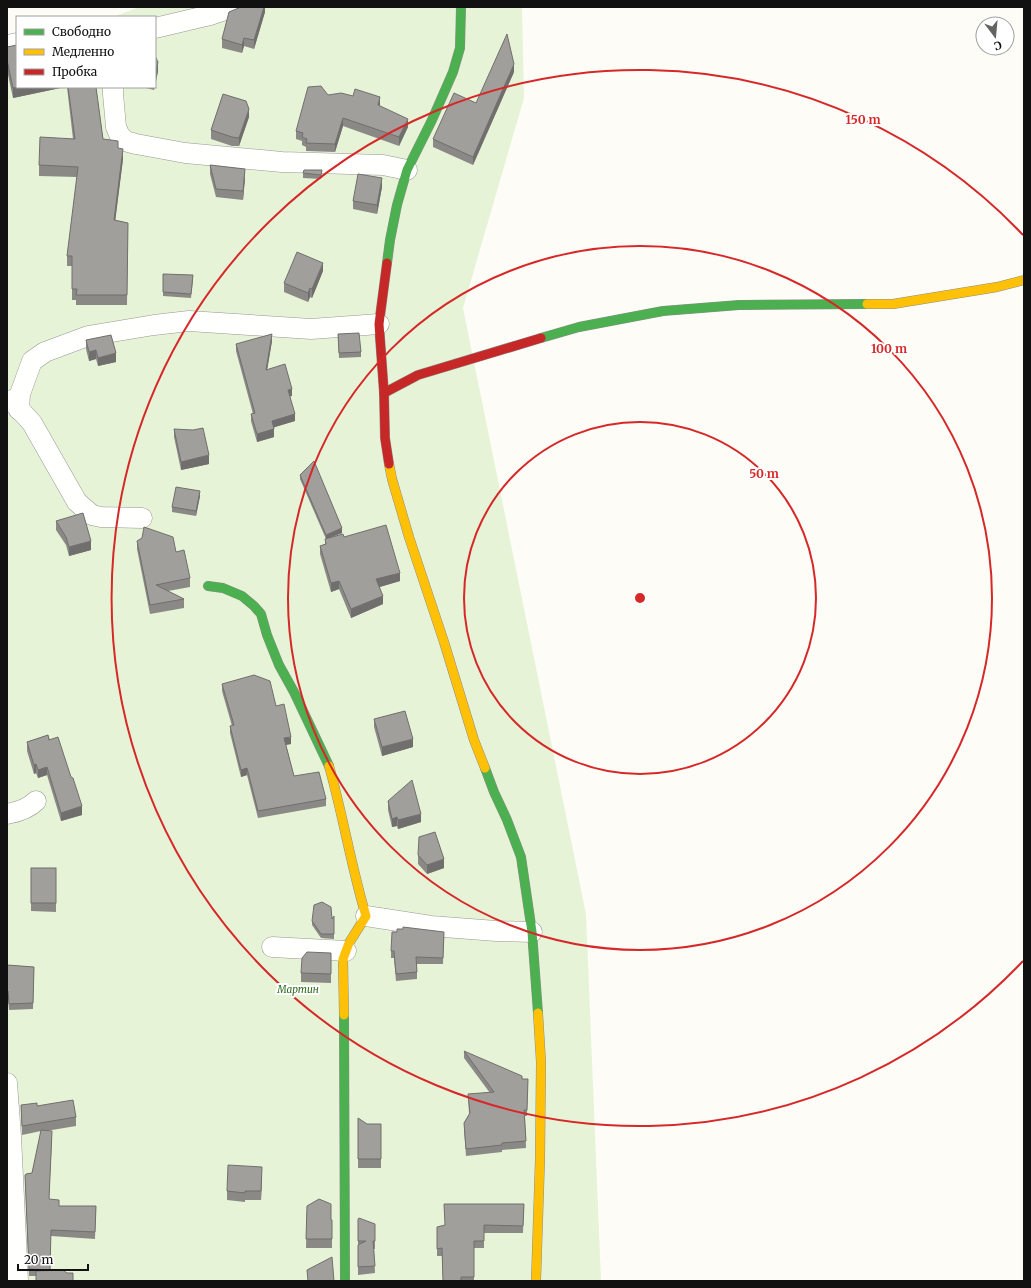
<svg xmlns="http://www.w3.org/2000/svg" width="1031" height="1288" font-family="Merriweather,serif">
<rect width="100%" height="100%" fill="#fdfcf7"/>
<polygon fill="#e7f3d7" points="139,7 522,7 524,98 463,308 586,914 601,1281 7,1281 7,58 17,87 155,87 155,17 113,17"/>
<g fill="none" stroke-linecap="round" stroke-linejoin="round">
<g stroke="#979795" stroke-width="21">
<g id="street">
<polyline points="155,28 210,15 234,7"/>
<polyline points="7,45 17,43"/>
<polyline points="113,87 113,94 116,127 119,134 125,141 136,144 185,153 282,162 383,165 407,170"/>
<polyline points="11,400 32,423 77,502 92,515 101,517 142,518"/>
<polyline points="19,410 20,394 32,361 45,352 88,336 154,325 189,321 311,329 379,324"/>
<path d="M7 814C18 812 28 809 36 801"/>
<polyline points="366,916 431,926 496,931 532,932"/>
<polyline points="272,947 346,951"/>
<polyline points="7,1083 11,1136 18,1281"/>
</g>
</g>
<g stroke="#8e8d8b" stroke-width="10">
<g id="fast">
<polyline points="387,263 390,240 397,205 407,170 432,120 453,72 460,48 461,7"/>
<polyline points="541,338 579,327 663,311 739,305 867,304"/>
<polyline points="208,586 223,588 242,596 254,606 261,614 267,635 279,665 294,692 329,766"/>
<polyline points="485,768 494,792 507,820 521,857 532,932 538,1013"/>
<polyline points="344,1015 345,1281"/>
</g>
</g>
<g stroke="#8e8d8b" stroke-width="10">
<g id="slow">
<polyline points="867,304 893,304 997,287 1024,280"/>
<polyline points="389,464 392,479 409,537 444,642 474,740 485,768"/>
<path d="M329 766C343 815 351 866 366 916L349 943 343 959 344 1015"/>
<polyline points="536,1281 540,1159 541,1062 538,1013"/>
</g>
</g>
<g stroke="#8e8d8b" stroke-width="10">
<g id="jam">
<polyline points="387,263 379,324 384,393 385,438 389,464"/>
<polyline points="384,393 418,375 541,338"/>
</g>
</g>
<use href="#street" stroke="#fffffe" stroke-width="20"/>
<use href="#fast" stroke="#4caf50" stroke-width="9"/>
<use href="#slow" stroke="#ffc107" stroke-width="9"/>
<use href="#jam" stroke="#c62828" stroke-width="9"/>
</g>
<g fill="#8a8986">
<polygon points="265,7 265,12 254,49 244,46 242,53 222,48 222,39"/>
<polygon points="7,47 17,87 65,87 13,98 7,70"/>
<polygon points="514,72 473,165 433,147 433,139"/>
<polygon points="67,87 96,87 103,139 118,148 123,159 115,220 128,223 127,305 76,305 76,300 72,300 72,266 67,266 67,256 77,177 39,176 39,165 73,139"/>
<polygon points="142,87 155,87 154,90"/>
<polygon points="328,95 380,105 380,106 408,127 399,146 343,126 335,152 306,151 306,147 302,145 302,141 296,139 296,131"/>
<polygon points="249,117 239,146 232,146 211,139 211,130"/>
<polygon points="210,165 245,178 243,200 216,197 210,174"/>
<polygon points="303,173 322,175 321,179 303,178"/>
<polygon points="382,187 377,214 353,209 353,201"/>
<polygon points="323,271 312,298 310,297 308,302 284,292 284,283"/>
<polygon points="163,274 193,280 191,298 163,296"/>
<polygon points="338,334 361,352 361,357 339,358"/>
<polygon points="86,340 116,362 98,366 96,359 89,361 86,349"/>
<polygon points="272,341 267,369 292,396 290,396 295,421 274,427 274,437 257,442 251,421 251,414 253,414 236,351 236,344"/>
<polygon points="174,429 209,464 181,470 174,437"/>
<polygon points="300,475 342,533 329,538 344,537 400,581 380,587 383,604 351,618 339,589 331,592 320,554 320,546 325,544 325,539 326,539 300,479"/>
<polygon points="200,496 196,516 172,512 172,507"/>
<polygon points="56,521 91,550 69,556 66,545 56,530"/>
<polygon points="137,541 176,552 190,578 190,587 168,591 184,599 184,608 150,614 137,549"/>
<polygon points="222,684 276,706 291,744 286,745 294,776 326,799 326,806 258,818 247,775 241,777 230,733 230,726 232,726 222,691"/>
<polygon points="374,719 413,747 382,756 374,727"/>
<polygon points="48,735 82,815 61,821 47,775 38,778 36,773 34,774 27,751 27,742"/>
<polygon points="388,801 421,822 398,829 397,826 392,827 388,810"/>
<polygon points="418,855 444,868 427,874 418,864"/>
<polygon points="31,868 56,868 56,912 31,911"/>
<polygon points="334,916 334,939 321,938 312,925 312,921 332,919"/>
<polygon points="444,932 443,964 417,964 417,979 396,981 394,958 391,958 391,951"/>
<polygon points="331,953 331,983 301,982 301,973"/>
<polygon points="7,965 34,967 33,1009 9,1010 8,997 7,997"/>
<polygon points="464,1051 522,1079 528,1079 527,1116 525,1116 526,1148 502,1150 502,1152 466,1156 464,1129 464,1123 469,1114 468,1094 490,1093 464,1058"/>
<polygon points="21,1105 76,1117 76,1126 46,1131 52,1138 49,1199 59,1206 96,1206 95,1239 51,1236 50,1270 36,1276 29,1276 25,1175 32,1173 41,1131 22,1135"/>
<polygon points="358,1118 367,1124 381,1124 381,1168 358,1168"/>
<polygon points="262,1175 261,1200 245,1200 245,1202 227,1200 227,1191"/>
<polygon points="524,1204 523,1233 484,1233 484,1248 474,1248 474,1281 443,1281 442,1256 437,1256 437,1227 445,1225"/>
<polygon points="307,1206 331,1220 332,1220 332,1248 306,1248"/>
<polygon points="358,1219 375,1241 375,1249 374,1249 375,1273 358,1275"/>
</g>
<g fill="#716f6d">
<polygon points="264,7 265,7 265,12 254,49 254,40"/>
<polygon points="244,38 244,46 242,53 242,45"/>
<polygon points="158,62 158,72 155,86 155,75"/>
<polygon points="514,64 514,72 473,165 473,157"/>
<polygon points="17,87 65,87 13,98 13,88"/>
<polygon points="380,97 380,105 378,114 378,105"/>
<polygon points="249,109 249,117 239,146 239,138"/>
<polygon points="343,118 343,126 335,152 335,144"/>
<polygon points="408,119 408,127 399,146 399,137"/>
<polygon points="123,149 123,159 114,231 114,220"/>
<polygon points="245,169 245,178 243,200 243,191"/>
<polygon points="382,178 382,187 377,214 377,205"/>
<polygon points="323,263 323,271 312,298 312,289"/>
<polygon points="310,288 310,297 308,302 308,293"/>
<polygon points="272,334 272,341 266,377 266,370"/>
<polygon points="96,350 96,359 89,361 89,352"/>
<polygon points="116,353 116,362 98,366 98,358"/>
<polygon points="292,389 292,396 288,397 288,390"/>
<polygon points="295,414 295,421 272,428 272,421"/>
<polygon points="274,429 274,437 257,442 257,434"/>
<polygon points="209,455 209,464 181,470 181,462"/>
<polygon points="200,491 200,496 196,516 196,511"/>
<polygon points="342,528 342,533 326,539 326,535"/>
<polygon points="91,541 91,550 69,556 69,547"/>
<polygon points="400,573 400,581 376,588 376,579"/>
<polygon points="339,581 339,589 331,592 331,583"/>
<polygon points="383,596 383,604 351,618 351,609"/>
<polygon points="291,737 291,744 284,745 284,738"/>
<polygon points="413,739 413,747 382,756 382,747"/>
<polygon points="36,764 36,773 34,774 34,765"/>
<polygon points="47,767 47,775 38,778 38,770"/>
<polygon points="247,768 247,775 241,777 241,770"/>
<polygon points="82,806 82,815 61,821 61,813"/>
<polygon points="421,814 421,822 398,829 398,820"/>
<polygon points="397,817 397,826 392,827 392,819"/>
<polygon points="444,859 444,868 427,874 427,865"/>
<polygon points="262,1167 262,1175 261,1200 261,1191"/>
</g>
<g fill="#a19f9c" stroke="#716f6d">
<polygon points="241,7 264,7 254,40 244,38 242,45 222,39 229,12"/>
<polygon points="507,34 514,64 473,157 433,139 454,93 476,103"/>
<polygon points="17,45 17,87 13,88 7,60 7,47"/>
<polygon points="155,56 158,62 155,75"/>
<polygon points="321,86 328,95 341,93 353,96 355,89 380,97 378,105 408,119 399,137 343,118 335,144 306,143 307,139 302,137 303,133 296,131 308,87"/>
<polygon points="68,87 96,87 103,139 118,141 118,148 123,149 114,220 128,223 127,295 76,295 77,289 72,289 72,256 67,256 78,167 39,165 40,137 75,139"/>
<polygon points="223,94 246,101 249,109 239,138 232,137 211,130"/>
<polygon points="210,165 245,169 243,191 216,189"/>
<polygon points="304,170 322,170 321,175 303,173"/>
<polygon points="358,174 382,178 377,205 353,201"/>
<polygon points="297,252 323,263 312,289 310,288 308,293 284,283"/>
<polygon points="163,274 193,275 191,294 163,292"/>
<polygon points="359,333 361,352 339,353 338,334"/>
<polygon points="272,334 266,370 285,364 292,389 288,390 295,414 272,421 274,429 257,434 251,414 255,413 236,344"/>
<polygon points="111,335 116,353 98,358 96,350 89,352 86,340"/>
<polygon points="203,428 209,455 181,462 174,429 193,430"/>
<polygon points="314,461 342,528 326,535 300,475"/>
<polygon points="176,487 200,491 196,511 172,507"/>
<polygon points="83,513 91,541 69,547 66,537 56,521"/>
<polygon points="386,525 400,573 376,579 383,596 351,609 339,581 331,583 320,546 326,544 325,539 343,534 344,537"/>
<polygon points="144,527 173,537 176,552 184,550 190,578 156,585 184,599 150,605 137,541 142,538"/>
<polygon points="254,675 270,681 276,706 284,704 291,737 284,738 294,776 319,772 326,799 258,811 247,768 241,770 230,726 234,725 222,684"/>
<polygon points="405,711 413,739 382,747 374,719"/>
<polygon points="48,735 49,740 58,737 71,777 73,778 82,806 61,813 47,767 38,770 36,764 34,765 27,742"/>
<polygon points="412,780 421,814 398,820 397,817 392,819 388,801"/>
<polygon points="435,832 444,859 427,865 418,855 419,837"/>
<rect x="31" y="868" width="25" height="35"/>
<polygon points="322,902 331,907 332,919 334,916 334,934 321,934 312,921 314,905"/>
<polygon points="403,927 444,932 443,958 416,957 417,972 396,974 394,951 391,951 392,932 397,932 397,929 403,929"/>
<polygon points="307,952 331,953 331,974 301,973 302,958"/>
<polygon points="7,965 34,967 33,1003 9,1004 8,991 7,991"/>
<polygon points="464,1051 522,1076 522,1079 528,1079 527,1110 524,1110 526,1141 502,1143 502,1145 466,1149 464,1123 470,1113 468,1094 494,1092"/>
<polygon points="73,1100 76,1117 22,1126 21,1105 37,1103 37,1106"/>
<polygon points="358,1118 367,1124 381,1124 381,1159 358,1159"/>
<polygon points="41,1130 52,1131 49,1199 59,1200 59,1206 96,1206 95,1232 51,1230 50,1270 29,1269 25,1175 26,1174 32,1173"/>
<polygon points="228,1165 262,1167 261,1191 245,1191 245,1193 227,1191"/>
<polygon points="319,1199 331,1204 331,1220 332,1220 332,1239 306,1239 307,1206"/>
<polygon points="444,1204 524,1204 523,1226 484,1225 484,1241 474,1241 474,1277 461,1277 461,1281 443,1281 442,1248 437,1249 437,1227 445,1225"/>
<polygon points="359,1218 375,1224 375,1241 373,1241 375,1266 358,1267 358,1245 366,1241 358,1241 358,1219"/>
<polygon points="332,1257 334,1281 308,1281 307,1270"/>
<polygon points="63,1270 67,1273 73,1273 73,1281 36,1281 36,1271"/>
</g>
<g fill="none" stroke="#d62828" stroke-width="2">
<circle cx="640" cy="598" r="176"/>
<circle cx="640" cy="598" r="352"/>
<path d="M1023 961A528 528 0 1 1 1023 235"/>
</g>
<g text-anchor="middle" stroke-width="4" stroke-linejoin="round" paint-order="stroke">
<g font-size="10" font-style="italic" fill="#2f6b1f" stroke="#fff">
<text x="298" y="993">Мартин</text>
</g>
</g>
<circle cx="640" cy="598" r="6" fill="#d62828" stroke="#fff" stroke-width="2"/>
<g font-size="12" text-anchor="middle" font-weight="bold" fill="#d62828" stroke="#fff" stroke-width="4" stroke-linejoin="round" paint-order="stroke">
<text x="863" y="124">150 m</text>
<text x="889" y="353">100 m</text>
<text x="764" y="478">50 m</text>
</g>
<rect width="1031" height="1288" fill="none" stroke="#111111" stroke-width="16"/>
<rect x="16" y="16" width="140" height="72" fill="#ffffff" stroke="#a0a0a0"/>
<rect x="24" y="29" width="20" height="6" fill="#4caf50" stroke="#a0a0a0"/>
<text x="52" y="36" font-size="12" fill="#111111">Свободно</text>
<rect x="24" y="49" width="20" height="6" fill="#ffc107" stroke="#a0a0a0"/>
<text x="52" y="56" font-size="12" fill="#111111">Медленно</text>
<rect x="24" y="69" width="20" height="6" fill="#c62828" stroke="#a0a0a0"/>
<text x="52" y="76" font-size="12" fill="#111111">Пробка</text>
<g transform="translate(995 36) rotate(164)"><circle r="19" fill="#ffffff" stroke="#a0a0a0"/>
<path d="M0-3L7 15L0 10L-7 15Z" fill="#646362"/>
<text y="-6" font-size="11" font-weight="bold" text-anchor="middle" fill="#111111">С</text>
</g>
<path d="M18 1264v6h70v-6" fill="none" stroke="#111111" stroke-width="2"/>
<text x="24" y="1264" font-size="12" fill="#111111" stroke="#ffffff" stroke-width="3" paint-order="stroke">20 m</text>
</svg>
